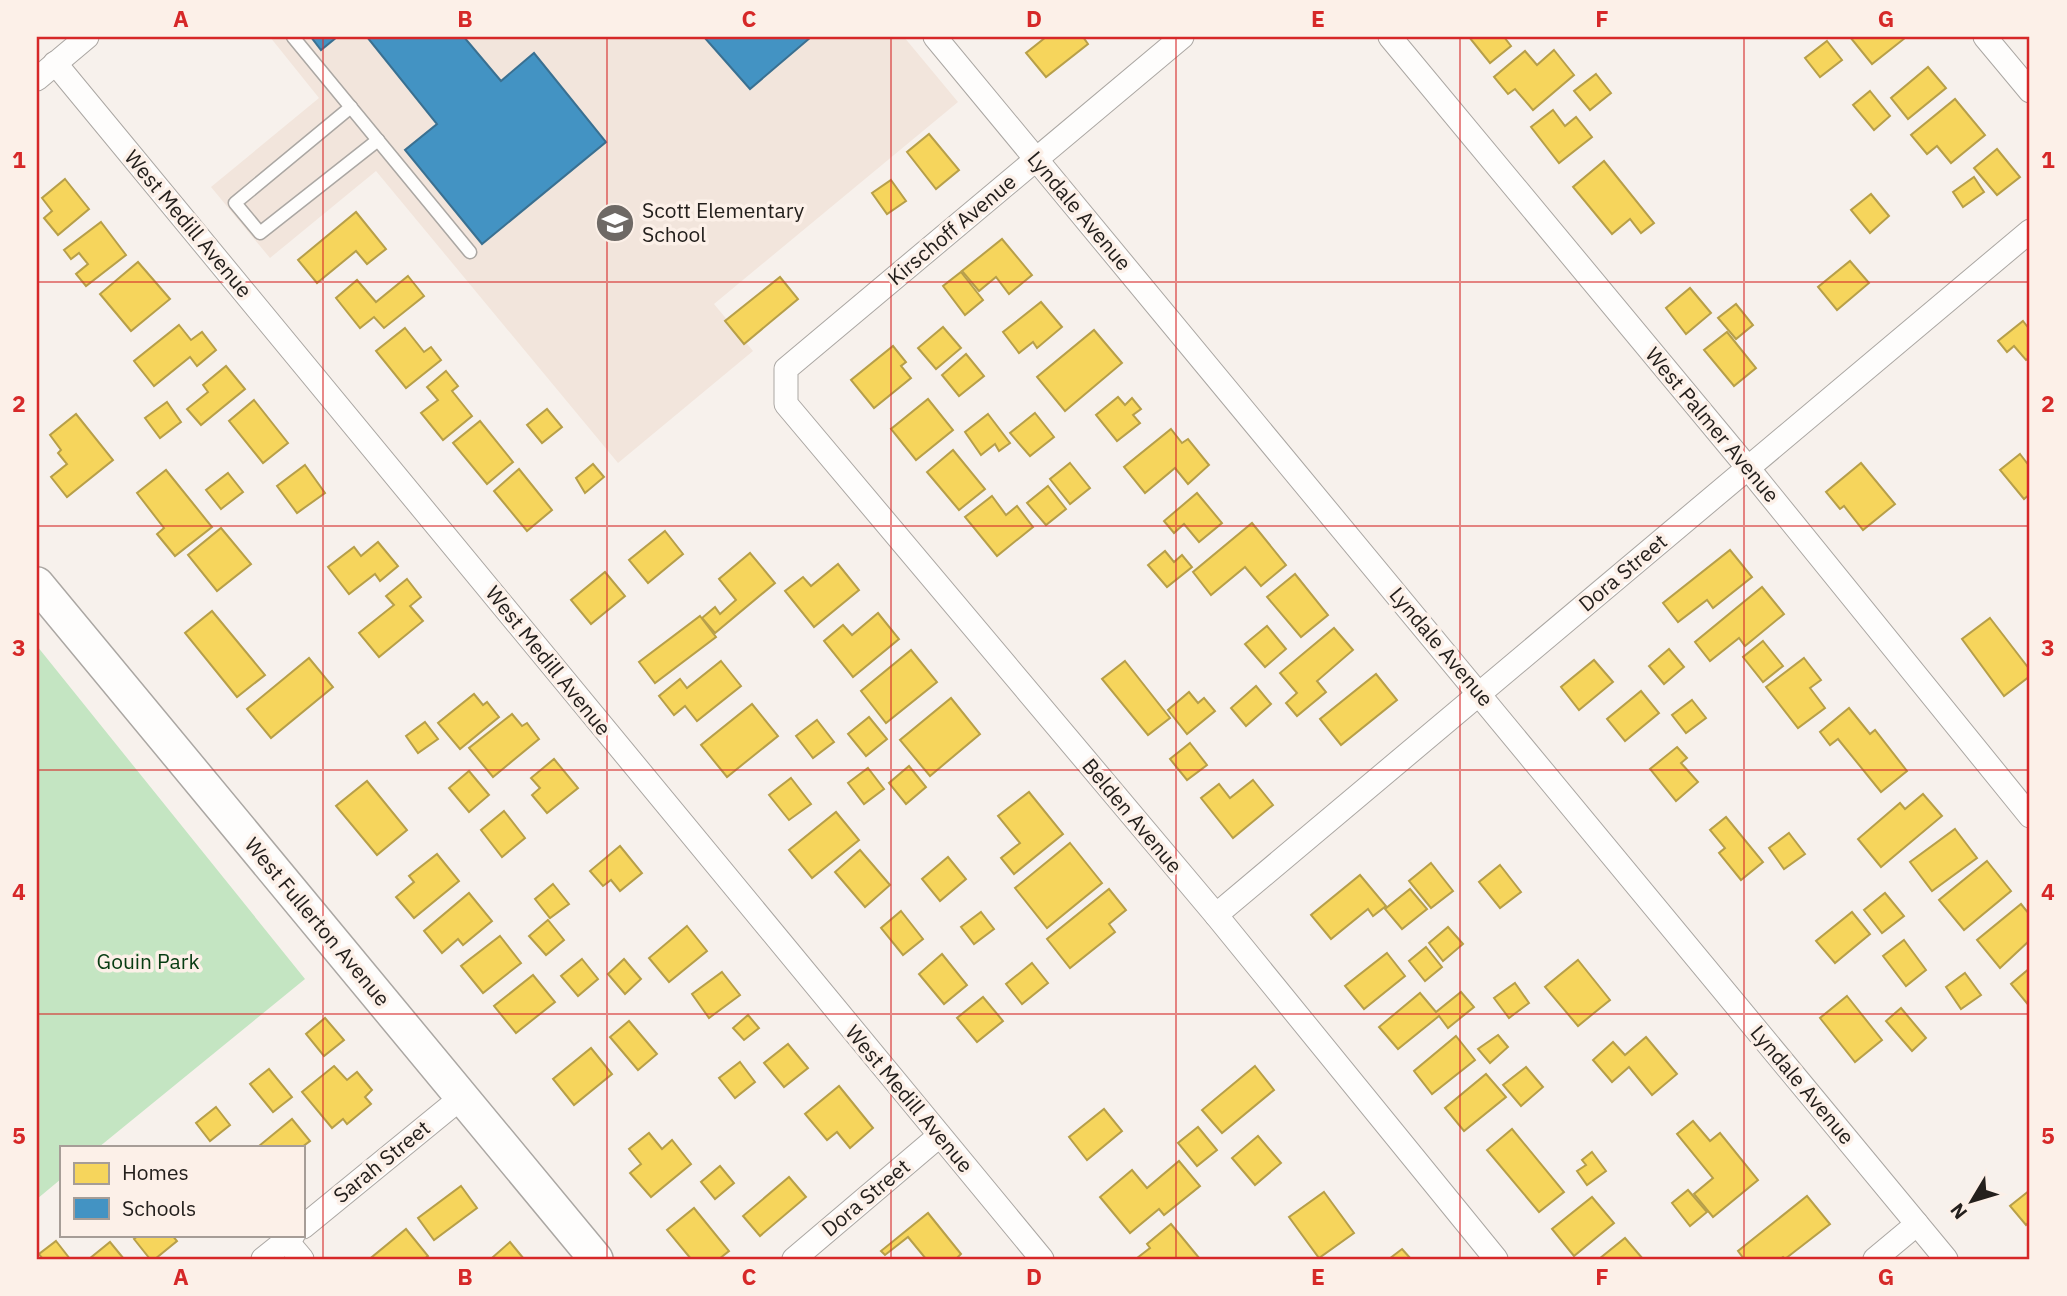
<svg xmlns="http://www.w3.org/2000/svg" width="2067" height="1296" font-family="'IBM Plex Sans',sans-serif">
<rect width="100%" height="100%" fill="#f7f1ec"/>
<polygon fill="#f2e5dc" points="270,37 904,37 958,102 714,304 753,351 618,463 376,171 270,258 211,187 319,98"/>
<polygon fill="#c4e5c2" points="37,646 305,979 99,1147 61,1147 61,1179 37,1199"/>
<g fill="#f6d55c" stroke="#b79f49" stroke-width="2">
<polygon points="1046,37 1083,37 1088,44 1046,77 1026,53"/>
<polygon points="1469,37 1504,37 1511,46 1490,63"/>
<polygon points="1850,37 1904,37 1905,38 1872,64"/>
<polygon points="1827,41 1842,60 1820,77 1805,58"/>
<polygon points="1554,50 1574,75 1533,110 1515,89 1508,94 1494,77 1525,51 1537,65"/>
<polygon points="1928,67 1946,88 1908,119 1891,98"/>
<polygon points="1596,74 1611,93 1590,110 1574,91"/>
<polygon points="1870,91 1890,116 1874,130 1853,105"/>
<polygon points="1955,99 1985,135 1951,163 1937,146 1927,154 1911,135"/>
<polygon points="1553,110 1565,126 1576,117 1592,137 1559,163 1531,127"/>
<polygon points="929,134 959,170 936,189 907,152"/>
<polygon points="1997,149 2020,177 1997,195 1974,168"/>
<polygon points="1604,161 1654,223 1641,233 1630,219 1612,234 1573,187"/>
<polygon points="1974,177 1984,192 1963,207 1953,192"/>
<polygon points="65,179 89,209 58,235 44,218 52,211 42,198"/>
<polygon points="891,180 906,201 887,214 872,193"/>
<polygon points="1871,194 1889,216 1870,233 1851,210"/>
<polygon points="356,212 386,249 367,264 356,251 317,283 298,260"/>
<polygon points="101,222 126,255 86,286 76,274 88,264 79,253 71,259 64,250"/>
<polygon points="1002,239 1032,275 1009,294 996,277 979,291 962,271"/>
<polygon points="1850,261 1869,283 1837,310 1818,287"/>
<polygon points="138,262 170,299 131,331 100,294"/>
<polygon points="961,272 983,300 965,315 943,286"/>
<polygon points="408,276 424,296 384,328 374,317 360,328 336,298 357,280 376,302"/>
<polygon points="780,277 798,299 744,344 725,321"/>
<polygon points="1690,288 1711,313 1686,334 1666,308"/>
<polygon points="1041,302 1062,327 1037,348 1033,342 1019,353 1003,332"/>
<polygon points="1736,304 1753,325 1736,339 1718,318"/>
<polygon points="2023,321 2030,330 2030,357 2026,360 2014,346 2007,352 1998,341"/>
<polygon points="179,325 191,340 202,332 216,350 197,366 190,357 154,386 134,361"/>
<polygon points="943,327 961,348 936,369 918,348"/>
<polygon points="405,328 424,352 431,347 441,360 406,388 376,351"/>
<polygon points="1094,330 1122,363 1065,411 1037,377"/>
<polygon points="1727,332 1756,368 1734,386 1704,350"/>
<polygon points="893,346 906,362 901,366 911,378 874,408 851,380"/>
<polygon points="966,354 984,376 959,396 942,375"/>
<polygon points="226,366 245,389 201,425 187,409 208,392 203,385"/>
<polygon points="446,371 458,386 452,391 472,416 443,440 421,413 438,400 427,387"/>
<polygon points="1118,397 1125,405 1132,398 1141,409 1133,415 1140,423 1117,441 1096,415"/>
<polygon points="928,399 953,430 916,460 891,429"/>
<polygon points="254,400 288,443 263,463 229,421"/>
<polygon points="167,402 181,422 160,438 145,418"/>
<polygon points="547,409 562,427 542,443 527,425"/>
<polygon points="1035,413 1054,437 1030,456 1010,433"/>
<polygon points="76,414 113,460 67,497 51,477 67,464 58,453 61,450 50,435"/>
<polygon points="988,414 1010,443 999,451 995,444 981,455 965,432"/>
<polygon points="480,421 513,462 487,484 453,443"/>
<polygon points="1171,429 1182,443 1188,439 1209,465 1188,484 1175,468 1145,493 1124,467"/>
<polygon points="953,450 985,489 959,510 927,472"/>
<polygon points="2020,454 2030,467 2030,494 2024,499 2000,470"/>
<polygon points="1070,463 1090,488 1070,504 1050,479"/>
<polygon points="1861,463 1895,504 1863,530 1844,506 1840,509 1826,492"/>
<polygon points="593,464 604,477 585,493 576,478"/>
<polygon points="305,465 325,493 297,513 277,486"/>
<polygon points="519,469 552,510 527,531 494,491"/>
<polygon points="166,470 212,527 175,556 157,534 164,528 137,493"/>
<polygon points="228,473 243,492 221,509 206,490"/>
<polygon points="1048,486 1066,509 1046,525 1027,503"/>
<polygon points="1197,493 1222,523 1199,542 1184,524 1174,533 1164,521"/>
<polygon points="992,496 1006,515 1017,506 1033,527 997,556 965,517"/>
<polygon points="1252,523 1286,565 1261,586 1245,567 1211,595 1193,572"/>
<polygon points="221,528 251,564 217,591 188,555"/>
<polygon points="665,531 683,554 648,583 629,560"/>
<polygon points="378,542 398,566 380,581 375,574 349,594 328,567 354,547 361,556"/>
<polygon points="1730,550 1752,577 1713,608 1707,600 1678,622 1663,603"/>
<polygon points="1165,551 1174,562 1182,555 1192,567 1167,587 1148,565"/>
<polygon points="750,553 775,583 715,633 702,618 715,607 720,614 736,600 719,579"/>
<polygon points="838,564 859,590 814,627 785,591 803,577 811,586"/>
<polygon points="605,572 625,596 591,624 571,600"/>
<polygon points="1295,574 1328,615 1301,637 1267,597"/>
<polygon points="407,579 421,597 410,606 423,621 379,657 359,633 394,605 386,596"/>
<polygon points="1762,587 1784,614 1745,646 1739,638 1710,661 1695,642"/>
<polygon points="212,611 265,675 237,697 185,633"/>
<polygon points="878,613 899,639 853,677 824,641 843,625 852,635"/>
<polygon points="700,616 716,637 655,683 639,662"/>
<polygon points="1990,618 2030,670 2030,676 2004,696 1962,639"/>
<polygon points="1267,626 1286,649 1265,667 1245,644"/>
<polygon points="1334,628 1353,650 1317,681 1326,692 1297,716 1286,703 1297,693 1280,673"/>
<polygon points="1763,641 1783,666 1763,682 1743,657"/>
<polygon points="1669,649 1684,667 1664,684 1649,666"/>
<polygon points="911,650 937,682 886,723 861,691"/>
<polygon points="309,658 333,687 271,738 247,709"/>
<polygon points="1804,658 1821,680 1810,688 1825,708 1798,728 1766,687"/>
<polygon points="1594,660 1613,682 1579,710 1561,687"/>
<polygon points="721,661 741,686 697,721 685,706 674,715 659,696 680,679 687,688"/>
<polygon points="1125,661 1170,718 1148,735 1102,679"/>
<polygon points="1376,674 1397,700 1341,745 1320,719"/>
<polygon points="1256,686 1271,704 1246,726 1231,708"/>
<polygon points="1641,691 1659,713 1625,741 1607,719"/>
<polygon points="1189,692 1198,703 1204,698 1215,711 1187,734 1168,710"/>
<polygon points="474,694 483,705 487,702 499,717 460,749 438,723"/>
<polygon points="951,698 980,734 930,776 900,740"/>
<polygon points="1692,700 1706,718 1686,733 1672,715"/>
<polygon points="752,704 778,736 727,777 701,745"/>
<polygon points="1849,708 1870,734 1875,730 1907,771 1881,792 1838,739 1830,745 1820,732"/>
<polygon points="512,714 522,726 527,723 539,739 493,777 469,748"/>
<polygon points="869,717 887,739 866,756 848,734"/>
<polygon points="817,720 834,742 813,758 796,736"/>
<polygon points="425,722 438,739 418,753 406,736"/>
<polygon points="1190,743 1207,765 1187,780 1170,759"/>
<polygon points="1677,747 1687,758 1681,763 1698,782 1676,801 1650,769"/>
<polygon points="554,759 578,788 547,813 532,795 540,788 531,778"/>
<polygon points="909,766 926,787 906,804 889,783"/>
<polygon points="868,768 884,789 864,804 848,783"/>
<polygon points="469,771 489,795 469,812 449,788"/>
<polygon points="791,778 811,804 789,820 769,795"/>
<polygon points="1253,780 1273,805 1233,838 1201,798 1219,784 1230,798"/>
<polygon points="367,781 407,830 377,855 336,806"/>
<polygon points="1029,792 1063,834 1014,874 1001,858 1020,843 998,816"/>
<polygon points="1923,794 1942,816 1881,867 1858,839 1900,803 1905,809"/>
<polygon points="504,811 525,838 502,857 481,830"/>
<polygon points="836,812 859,840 812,878 789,850"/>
<polygon points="1726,817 1763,862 1741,880 1719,853 1725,848 1710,830"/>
<polygon points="1955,829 1977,858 1932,891 1910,862"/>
<polygon points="1789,833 1805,854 1784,869 1769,848"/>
<polygon points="1070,843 1102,883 1047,928 1015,888"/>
<polygon points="620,846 642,873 620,891 611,880 603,886 590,871"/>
<polygon points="860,850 890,885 865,907 835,872"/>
<polygon points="437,854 459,881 414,918 396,897 414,882 409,876"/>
<polygon points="948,857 966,879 940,901 922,879"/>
<polygon points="1987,861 2011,891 1964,930 1939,900"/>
<polygon points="1431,863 1453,891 1431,908 1409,881"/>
<polygon points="1500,865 1521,892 1500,908 1479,882"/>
<polygon points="1360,875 1386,906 1373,916 1368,909 1331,939 1311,915"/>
<polygon points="553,884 569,904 550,918 535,899"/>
<polygon points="1109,889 1126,910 1109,924 1115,932 1070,968 1047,939"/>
<polygon points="1410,889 1427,909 1402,929 1385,909"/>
<polygon points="469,893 492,921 463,945 458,939 442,953 424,931"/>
<polygon points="1885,893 1904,916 1882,933 1864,910"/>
<polygon points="2021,904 2030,915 2030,940 2000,968 1977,940"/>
<polygon points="901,911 923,939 903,955 881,928"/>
<polygon points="981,912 994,929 974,944 961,927"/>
<polygon points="1852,912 1870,934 1835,963 1816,941"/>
<polygon points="548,920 564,940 546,955 529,936"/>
<polygon points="687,926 707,951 669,982 649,958"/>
<polygon points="1448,927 1463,944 1443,961 1429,943"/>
<polygon points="500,936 521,963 483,993 461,966"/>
<polygon points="1904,940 1926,970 1906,986 1883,956"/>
<polygon points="1426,947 1442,967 1425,981 1409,961"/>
<polygon points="1387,953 1405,976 1364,1009 1345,986"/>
<polygon points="942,954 967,985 944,1004 919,974"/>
<polygon points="582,959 598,979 578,996 561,976"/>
<polygon points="624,959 641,979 625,994 608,974"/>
<polygon points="1578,960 1610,1000 1578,1026 1545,987"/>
<polygon points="1032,963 1048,983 1022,1004 1006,984"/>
<polygon points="2030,968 2030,1007 2011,984"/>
<polygon points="722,972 740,995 709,1018 692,994"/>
<polygon points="1965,973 1981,995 1961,1009 1946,987"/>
<polygon points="533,975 555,1002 516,1033 494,1006"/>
<polygon points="1515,983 1529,1003 1509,1018 1494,998"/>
<polygon points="1461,992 1474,1007 1448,1028 1439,1016 1398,1049 1379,1027 1420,993 1436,1012"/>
<polygon points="1847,996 1882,1040 1855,1062 1820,1018"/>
<polygon points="983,997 1003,1021 977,1042 957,1018"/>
<polygon points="1901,1008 1926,1038 1912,1051 1886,1021"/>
<polygon points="748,1015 759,1028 744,1040 733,1028"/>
<polygon points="325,1018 344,1040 324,1056 306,1034"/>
<polygon points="629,1021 657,1054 638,1070 610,1037"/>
<polygon points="1498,1035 1508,1047 1490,1063 1478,1049"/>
<polygon points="1456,1036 1475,1060 1432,1094 1414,1071"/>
<polygon points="1646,1037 1677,1074 1652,1095 1629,1067 1612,1082 1593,1060 1613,1042 1625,1055"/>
<polygon points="788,1044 808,1068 784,1087 764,1063"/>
<polygon points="591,1048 612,1074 574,1105 553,1079"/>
<polygon points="740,1062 755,1082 735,1098 719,1078"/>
<polygon points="334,1066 347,1080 357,1072 372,1090 365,1097 371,1104 347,1124 343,1119 332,1128 302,1092"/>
<polygon points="1255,1066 1274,1090 1222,1133 1202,1110"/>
<polygon points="1526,1067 1543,1087 1521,1106 1503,1085"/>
<polygon points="269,1069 292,1097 273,1112 250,1084"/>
<polygon points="1486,1074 1506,1097 1464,1131 1445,1108"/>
<polygon points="839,1086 873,1128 850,1148 837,1132 827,1140 805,1114"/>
<polygon points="216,1107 230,1125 210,1141 196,1123"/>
<polygon points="1104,1109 1122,1131 1087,1160 1069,1137"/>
<polygon points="292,1119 310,1141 302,1147 260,1147 259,1146"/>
<polygon points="1693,1121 1710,1141 1720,1133 1758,1180 1713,1217 1694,1194 1713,1178 1677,1134"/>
<polygon points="1198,1127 1217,1150 1197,1166 1178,1143"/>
<polygon points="1512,1129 1564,1192 1539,1212 1487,1150"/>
<polygon points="649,1133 662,1149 672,1140 691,1164 651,1197 630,1173 641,1164 629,1149"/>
<polygon points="1258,1136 1281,1163 1255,1185 1232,1158"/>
<polygon points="1592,1152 1606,1171 1587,1185 1577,1171 1586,1165 1582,1160"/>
<polygon points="1179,1161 1200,1186 1164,1215 1159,1209 1130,1233 1100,1197 1132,1170 1147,1188"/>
<polygon points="720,1166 734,1183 715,1199 701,1182"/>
<polygon points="789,1177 806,1197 760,1236 743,1216"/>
<polygon points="461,1186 477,1208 434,1240 418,1218"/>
<polygon points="1688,1190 1707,1212 1690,1226 1672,1203"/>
<polygon points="2030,1190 2030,1221 2026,1225 2010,1206"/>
<polygon points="1324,1192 1354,1233 1319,1258 1289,1217"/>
<polygon points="1807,1196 1830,1224 1785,1259 1783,1257 1780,1259 1744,1259 1738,1251"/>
<polygon points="1592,1197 1614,1223 1574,1256 1552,1229"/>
<polygon points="694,1208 729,1251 719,1259 691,1259 667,1230"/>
<polygon points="928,1213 961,1254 956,1259 926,1259 908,1237 885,1255 881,1251"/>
<polygon points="1171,1224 1200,1259 1139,1259 1137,1258 1150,1248 1147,1244"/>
<polygon points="406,1229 428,1256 424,1259 375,1259 372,1257"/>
<polygon points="139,1235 172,1235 177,1241 155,1259 150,1259 134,1239"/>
<polygon points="1625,1238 1643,1259 1599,1259"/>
<polygon points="56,1241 70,1259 43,1259 39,1254"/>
<polygon points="110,1242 124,1259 89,1259"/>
<polygon points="510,1242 524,1259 495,1259 493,1257"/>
<polygon points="1402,1249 1411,1259 1389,1259"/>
</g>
<g fill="#4393c3" stroke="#3a7091" stroke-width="2">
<polygon points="311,37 337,37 321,50"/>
<polygon points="367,37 464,37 501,81 534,53 606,142 482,244 405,150 437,124"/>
<polygon points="704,37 811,37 750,89"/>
</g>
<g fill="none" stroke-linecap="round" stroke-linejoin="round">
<g stroke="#aba7a3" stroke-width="15">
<g id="lane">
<polyline points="293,37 470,252"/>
<polyline points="351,107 235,203 260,233 378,140"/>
</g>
</g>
<g stroke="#aba7a3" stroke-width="25">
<g id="street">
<polyline points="935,37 1946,1259"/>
<polyline points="1182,37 786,369 786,404 1216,915 1496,1259"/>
<polyline points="1390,37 1748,468 2030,816"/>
<polyline points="1985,37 2030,91"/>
<polyline points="55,63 1042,1259"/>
<polyline points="37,79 87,37"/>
<polyline points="1216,915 2030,231"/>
<polyline points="303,1227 462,1097"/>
<polyline points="286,1240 302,1259"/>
<polyline points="263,1259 293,1235"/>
<polyline points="794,1259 939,1136"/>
<polyline points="1875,1259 1917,1224"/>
</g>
</g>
<g stroke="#aba7a3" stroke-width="36">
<polyline id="secondary" points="37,584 596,1259"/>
</g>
<use href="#lane" stroke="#fefdfc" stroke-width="12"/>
<use href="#street" stroke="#fefdfc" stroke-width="23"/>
<use href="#secondary" stroke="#fefdfc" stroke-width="33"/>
</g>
<path fill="none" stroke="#d62828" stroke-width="2" stroke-opacity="0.55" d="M323 37V1259M607 37V1259M891 37V1259M1176 37V1259M1460 37V1259M1744 37V1259M37 282H2030M37 526H2030M37 770H2030M37 1014H2030"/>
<defs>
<g id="school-disc" transform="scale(2.0125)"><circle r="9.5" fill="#6e6965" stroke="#fcf0e8"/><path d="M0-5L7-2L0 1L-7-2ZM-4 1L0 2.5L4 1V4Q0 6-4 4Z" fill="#fff"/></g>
</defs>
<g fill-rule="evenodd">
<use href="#school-disc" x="615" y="223"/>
</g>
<g text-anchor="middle" stroke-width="7" stroke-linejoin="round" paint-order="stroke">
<g font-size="21" fill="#24201d" stroke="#fcf0e8" text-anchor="start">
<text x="642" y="218">Scott Elementary<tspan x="642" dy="24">School</tspan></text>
</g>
<g font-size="21" fill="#24201d" stroke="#fcf0e8">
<text transform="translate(1079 211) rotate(50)" y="7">Lyndale Avenue</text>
<text transform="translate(188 224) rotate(50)" y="7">West Medill Avenue</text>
<text transform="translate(952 230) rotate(-40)" y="7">Kirschoff Avenue</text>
<text transform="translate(1712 425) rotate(50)" y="7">West Palmer Avenue</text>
<text transform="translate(1623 573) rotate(-40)" y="7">Dora Street</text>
<text transform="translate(1441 647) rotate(50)" y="7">Lyndale Avenue</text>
<text transform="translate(548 661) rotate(51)" y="7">West Medill Avenue</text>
<text transform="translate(1132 816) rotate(50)" y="7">Belden Avenue</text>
<text transform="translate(317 922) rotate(50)" y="7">West Fullerton Avenue</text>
<text transform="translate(1802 1085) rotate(50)" y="7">Lyndale Avenue</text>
<text transform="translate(909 1099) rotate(50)" y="7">West Medill Avenue</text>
<text transform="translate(382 1162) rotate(-39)" y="7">Sarah Street</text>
<text transform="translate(866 1198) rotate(-40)" y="7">Dora Street</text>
</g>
<g font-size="21" fill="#073c12" stroke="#fcf0e8">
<text x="148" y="969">Gouin Park</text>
</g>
</g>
<rect width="2067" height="1296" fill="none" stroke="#fcf0e8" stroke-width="77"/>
<rect x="60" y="1146" width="245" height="91" fill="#fcf0e8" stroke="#a69d97" stroke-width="2"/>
<rect x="74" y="1163" width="35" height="21" fill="#f6d55c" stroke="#a69d97" stroke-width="2"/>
<text x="122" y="1180" font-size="21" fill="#24201d">Homes</text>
<rect x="74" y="1198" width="35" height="21" fill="#4393c3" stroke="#a69d97" stroke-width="2"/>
<text x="122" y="1216" font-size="21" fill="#24201d">Schools</text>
<g transform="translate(1972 1201) rotate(232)" stroke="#fcf0e8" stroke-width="5" paint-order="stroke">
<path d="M0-5L12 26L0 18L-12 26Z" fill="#24201d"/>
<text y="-10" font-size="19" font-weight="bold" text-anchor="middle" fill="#24201d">N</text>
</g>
<rect x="38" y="38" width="1990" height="1220" fill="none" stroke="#d62828" stroke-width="2.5"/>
<g font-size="23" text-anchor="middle" font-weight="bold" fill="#d62828">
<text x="181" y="27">A</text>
<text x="465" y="27">B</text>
<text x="749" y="27">C</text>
<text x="1034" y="27">D</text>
<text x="1318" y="27">E</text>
<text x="1602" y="27">F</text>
<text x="1886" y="27">G</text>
<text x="19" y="168">1</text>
<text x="2048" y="168">1</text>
<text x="19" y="412">2</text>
<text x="2048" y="412">2</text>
<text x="19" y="656">3</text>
<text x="2048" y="656">3</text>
<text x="19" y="900">4</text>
<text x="2048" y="900">4</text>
<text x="19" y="1144">5</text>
<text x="2048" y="1144">5</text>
<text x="181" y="1285">A</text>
<text x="465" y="1285">B</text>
<text x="749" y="1285">C</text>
<text x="1034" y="1285">D</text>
<text x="1318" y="1285">E</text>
<text x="1602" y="1285">F</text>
<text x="1886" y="1285">G</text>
</g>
</svg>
